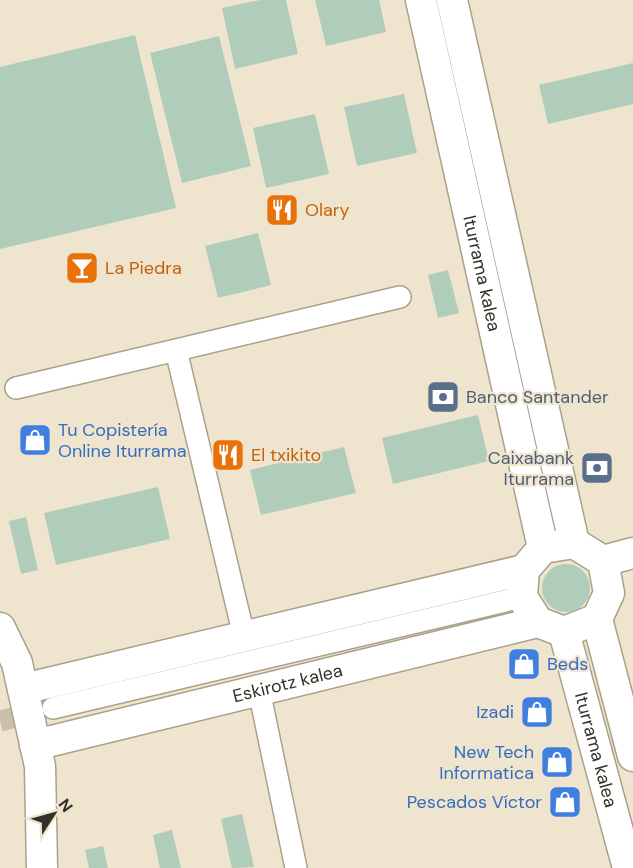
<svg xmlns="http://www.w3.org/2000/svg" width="633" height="868" font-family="'DM Sans',sans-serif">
<rect width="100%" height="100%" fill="#efe5ce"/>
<g fill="#afcdba">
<polygon points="260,0 286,0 298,54 235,69 222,8"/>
<polygon points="315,0 379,0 386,32 326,46"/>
<polygon points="135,35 176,208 0,249 0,67"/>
<polygon points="219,36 251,166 182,183 150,53"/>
<polygon points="633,63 633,104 548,124 539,85"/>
<polygon points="404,94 417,153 357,166 344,107"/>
<polygon points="315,114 329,174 266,188 253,128"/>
<polygon points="258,233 271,285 218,298 205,246"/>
<polygon points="448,270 459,313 438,318 428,275"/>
<polygon points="478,415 489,461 393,484 382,438"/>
<polygon points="344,447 356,493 261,515 250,470"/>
<polygon points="158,487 170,539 56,565 44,513"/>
<polygon points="26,517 38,570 21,574 9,521"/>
<circle cx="566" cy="588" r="24"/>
<polygon points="242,814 254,867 232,868 221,819"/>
<polygon points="172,830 181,868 160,868 153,835"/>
<polygon points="103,846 108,868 89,868 85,850"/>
</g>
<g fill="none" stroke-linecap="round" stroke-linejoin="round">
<polyline stroke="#cac1ad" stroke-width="21" stroke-dasharray="21 10" stroke-linecap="butt" points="0,721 40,711"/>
<g stroke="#aaa18a" stroke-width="24">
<g id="street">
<polyline points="176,350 244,636"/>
<polyline points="16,388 400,297"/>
<polyline points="259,690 296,868"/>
<polyline points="53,708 522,597"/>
</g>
</g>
<g stroke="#aaa18a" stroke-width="33">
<g id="secondary">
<path id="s1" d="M421 0 543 548"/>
<polyline points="452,0 574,543"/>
<polygon points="574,543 603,561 609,593 597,619 564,632 538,622 522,597 524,570 543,548"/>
<polyline points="603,561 633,553"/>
<polyline points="597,619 633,756"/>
<polyline points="0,628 17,663 40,766 42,868"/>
<path id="s2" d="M564 632 628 868"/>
<polyline points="23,689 524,570"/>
<path id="s3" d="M35 745 538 622"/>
</g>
</g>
<use href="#street" stroke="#fff" stroke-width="21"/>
<use href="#secondary" stroke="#fff" stroke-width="30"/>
</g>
<defs>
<g id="restaurant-square" transform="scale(1.725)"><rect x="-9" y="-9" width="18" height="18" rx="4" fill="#e8710a" stroke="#efe5ce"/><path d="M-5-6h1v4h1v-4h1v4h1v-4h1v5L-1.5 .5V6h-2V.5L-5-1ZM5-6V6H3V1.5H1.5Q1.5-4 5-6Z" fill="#fff"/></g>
<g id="bar-square" transform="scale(1.725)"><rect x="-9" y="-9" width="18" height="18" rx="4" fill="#e8710a" stroke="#efe5ce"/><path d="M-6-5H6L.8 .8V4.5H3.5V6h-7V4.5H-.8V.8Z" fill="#fff"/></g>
<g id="bank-square" transform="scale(1.725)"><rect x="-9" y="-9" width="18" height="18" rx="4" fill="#5c6f8a" stroke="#efe5ce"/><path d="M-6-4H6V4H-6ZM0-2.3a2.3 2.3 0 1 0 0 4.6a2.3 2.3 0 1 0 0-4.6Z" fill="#fff"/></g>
<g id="shop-square" transform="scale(1.725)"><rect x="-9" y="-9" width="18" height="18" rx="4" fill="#3f7fe0" stroke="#efe5ce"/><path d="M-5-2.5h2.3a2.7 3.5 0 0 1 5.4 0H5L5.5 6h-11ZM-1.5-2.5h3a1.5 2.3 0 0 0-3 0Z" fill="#fff"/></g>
</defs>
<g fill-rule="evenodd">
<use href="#restaurant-square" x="282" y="210"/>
<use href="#bar-square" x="82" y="268"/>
<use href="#bank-square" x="443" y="397"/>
<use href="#shop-square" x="35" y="440"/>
<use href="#restaurant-square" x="228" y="455"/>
<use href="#bank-square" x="597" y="468"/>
<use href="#shop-square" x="524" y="664"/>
<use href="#shop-square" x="537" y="712"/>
<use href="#shop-square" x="557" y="762"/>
<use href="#shop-square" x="565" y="802"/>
</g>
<g text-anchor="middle" stroke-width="4.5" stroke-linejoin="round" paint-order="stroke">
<g font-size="18" fill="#c56008" stroke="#efe5ce" text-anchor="start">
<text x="305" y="216">Olary</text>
<text x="105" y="274">La Piedra</text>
<text x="251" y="461">El txikito</text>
</g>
<g font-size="18" fill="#343127" stroke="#efe5ce">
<text dy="6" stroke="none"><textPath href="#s1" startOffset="280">Iturrama kalea</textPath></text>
<text dy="6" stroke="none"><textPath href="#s3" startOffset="260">Eskirotz kalea</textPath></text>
<text dy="6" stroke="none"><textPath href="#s2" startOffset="122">Iturrama kalea</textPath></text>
</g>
<g font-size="18" fill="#4e5e75" stroke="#efe5ce" text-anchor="start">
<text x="466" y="403">Banco Santander</text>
<text x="574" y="464" text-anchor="end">Caixabank<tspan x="574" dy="21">Iturrama</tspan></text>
</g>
<g font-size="18" fill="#366cbe" stroke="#efe5ce" text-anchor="end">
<text x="58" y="436" text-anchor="start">Tu Copistería<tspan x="58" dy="21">Online Iturrama</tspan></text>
<text x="547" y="670" text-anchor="start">Beds</text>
<text x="514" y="718">Izadi</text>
<text x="534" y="758">New Tech<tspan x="534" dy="21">Informatica</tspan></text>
<text x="542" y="808">Pescados Víctor</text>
</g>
</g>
<g transform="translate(54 814) rotate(54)" stroke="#efe5ce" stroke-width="4.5" paint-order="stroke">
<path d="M0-4.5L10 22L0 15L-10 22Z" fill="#343127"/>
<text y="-9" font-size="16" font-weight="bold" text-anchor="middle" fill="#343127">N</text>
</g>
</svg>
